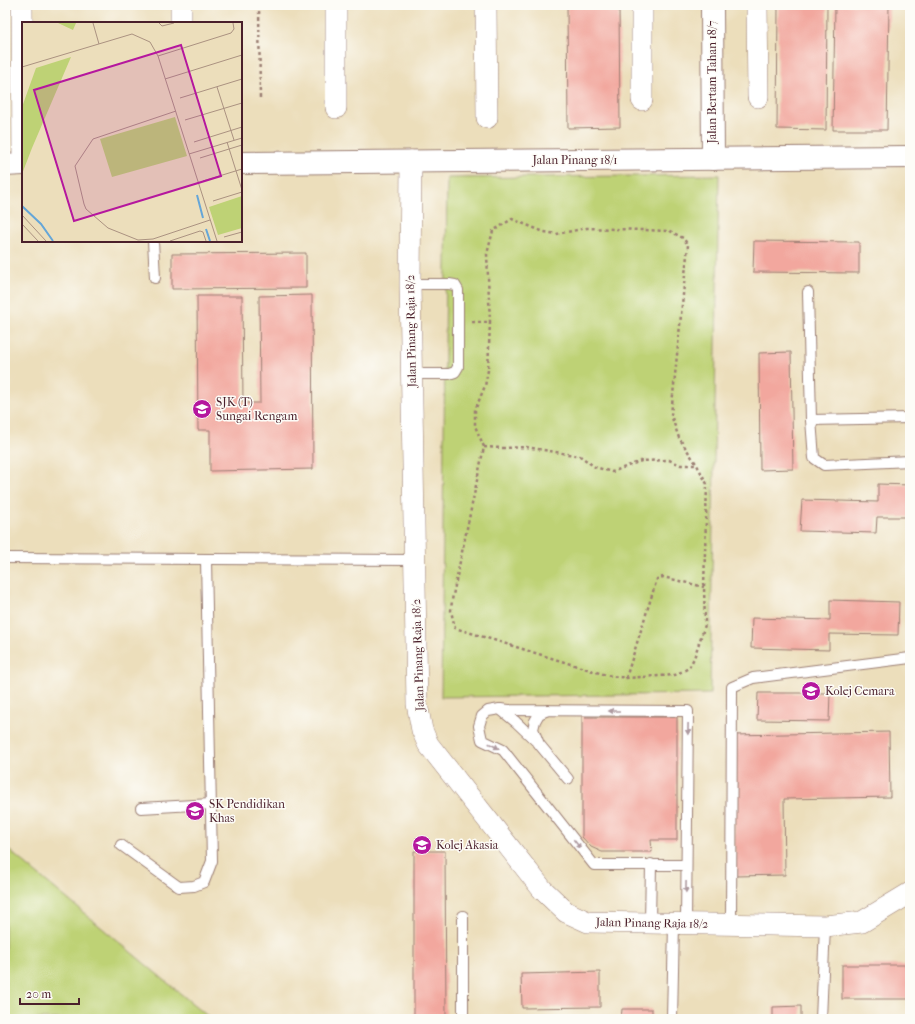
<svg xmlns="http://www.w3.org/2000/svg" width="915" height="1024" font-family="'IM FELL French Canon',serif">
<rect width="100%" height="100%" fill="#fdfcf7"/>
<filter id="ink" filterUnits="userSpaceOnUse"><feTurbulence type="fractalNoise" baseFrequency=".025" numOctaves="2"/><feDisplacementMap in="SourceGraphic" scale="8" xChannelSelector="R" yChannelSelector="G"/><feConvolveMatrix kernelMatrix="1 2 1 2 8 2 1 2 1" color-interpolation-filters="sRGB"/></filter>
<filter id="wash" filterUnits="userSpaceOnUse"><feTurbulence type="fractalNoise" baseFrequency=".012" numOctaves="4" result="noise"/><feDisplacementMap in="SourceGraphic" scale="16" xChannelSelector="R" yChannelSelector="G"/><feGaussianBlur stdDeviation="0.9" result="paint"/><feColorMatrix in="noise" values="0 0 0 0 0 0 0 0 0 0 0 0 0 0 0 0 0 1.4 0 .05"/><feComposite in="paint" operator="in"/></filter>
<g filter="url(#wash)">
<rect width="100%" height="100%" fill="#ecdebb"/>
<g fill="#bed275" stroke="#847850">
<polygon points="719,175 710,694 441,697 447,178"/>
<polygon points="5,847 211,1019 5,1019"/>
</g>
<g id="blocks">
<g fill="#f2a79e">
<polygon points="567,5 619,5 620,127 568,128"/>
<polygon points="778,5 827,5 826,130 777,129"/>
<polygon points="835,5 889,5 887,130 833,130"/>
<polygon points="754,241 859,242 859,273 753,272"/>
<polygon points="306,253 306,288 172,289 172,254"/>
<polygon points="312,295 313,469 210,471 210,430 198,430 197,296 242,296 243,403 260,403 259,296"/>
<polygon points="791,352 793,469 760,470 759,353"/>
<polygon points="878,484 910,485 910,517 877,517 876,533 800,531 802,500 878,502"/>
<polygon points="830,600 899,602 898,635 829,634 829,650 751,648 752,618 830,620"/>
<polygon points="758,693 830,693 829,721 757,720"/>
<polygon points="582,714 585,717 677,717 677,840 651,840 652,852 602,852 591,847 582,837"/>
<polygon points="889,732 890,797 784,799 785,875 735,876 733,735"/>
<polygon points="414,851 445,851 446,1019 414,1019"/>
<rect x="842" y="965" width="68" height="34"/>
<polygon points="600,972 600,1007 522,1008 521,974"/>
<polygon points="801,1006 801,1019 773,1019 773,1007"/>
<polygon points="622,1009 652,1009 652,1019 621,1019"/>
</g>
</g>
</g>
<g filter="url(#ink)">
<use href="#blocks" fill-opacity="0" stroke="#9b7e73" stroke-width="1"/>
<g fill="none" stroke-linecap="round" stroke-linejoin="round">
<g stroke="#9b7e73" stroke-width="12">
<g id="lane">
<polyline points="153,241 155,278"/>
<polyline points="410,284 449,284 455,285 458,290 458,367 455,372 449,374 412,374"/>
<polyline points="808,292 811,420 814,458 824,465 910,461"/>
<polyline points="811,420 910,418"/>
<polyline points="5,558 415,560"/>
<polyline points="500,709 516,722 536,741"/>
<polyline points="548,710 539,714 535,721 533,729 539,744 568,779"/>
<polyline points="141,808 211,804"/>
<polyline points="121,845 179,887 194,886 204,882 212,861 206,559"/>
<polyline points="463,916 463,1019"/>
<polyline points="650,923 651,864"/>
<polyline points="686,924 688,711 509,710 500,709 488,711 482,716 479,726 482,740 503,750 594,865 686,865"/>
<polyline points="731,925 732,687 753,678 910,658"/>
<polyline points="672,1019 674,924"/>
<polyline points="821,1019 825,926"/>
</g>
</g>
<g stroke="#9b7e73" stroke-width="22">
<g id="street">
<polyline points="22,5 23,164"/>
<polyline points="181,5 181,23"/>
<polyline points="336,5 336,108"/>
<polyline points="486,5 487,118"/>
<polyline points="642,5 642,100"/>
<polyline points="757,5 758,97"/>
<polyline points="411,161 410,284 417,704 422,730 428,744 542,889 566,912 588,922 825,926 862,922 910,893"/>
</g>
</g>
<g stroke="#9b7e73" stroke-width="24">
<g id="secondary">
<polyline points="712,5 713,159"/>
<polyline points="241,163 910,157"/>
<polyline points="5,165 23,164"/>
</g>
</g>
<g stroke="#9b7e73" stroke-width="2.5" stroke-dasharray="3 3" stroke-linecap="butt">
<polyline points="259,5 260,101"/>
<polyline points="472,322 490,322 488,370 485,386 475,410 475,426 484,447 452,600 451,611 455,628 606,675 626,678 675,675 689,668 694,658 705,625 704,587 707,484 697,465 679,438 671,415 688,245 683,238 670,231 587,228 557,234 544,232 512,219 493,231 487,254 490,322"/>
<polyline points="484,447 503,448 526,447 580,456 595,467 612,472 641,461 669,460 681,465 697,465"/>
<polyline points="626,678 657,579 663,577 704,587"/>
</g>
<use href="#lane" stroke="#fff" stroke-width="10"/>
<use href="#street" stroke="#fff" stroke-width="21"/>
<use href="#secondary" stroke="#fff" stroke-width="22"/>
</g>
<defs><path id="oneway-solid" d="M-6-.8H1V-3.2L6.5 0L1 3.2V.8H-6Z"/></defs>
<g fill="#ae9aa0">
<use href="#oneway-solid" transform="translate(614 711) rotate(-180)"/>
<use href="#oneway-solid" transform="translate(688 729) rotate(91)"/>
<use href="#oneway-solid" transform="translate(494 746) rotate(27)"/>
<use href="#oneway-solid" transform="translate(577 844) rotate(52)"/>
<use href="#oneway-solid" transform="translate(686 887) rotate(91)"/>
</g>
</g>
<defs>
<g id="school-disc" transform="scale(1)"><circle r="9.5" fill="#b5179e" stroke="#fdfcf7"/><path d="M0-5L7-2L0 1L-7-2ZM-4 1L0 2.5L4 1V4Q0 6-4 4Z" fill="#fff"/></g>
<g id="university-disc" transform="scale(1)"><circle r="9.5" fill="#b5179e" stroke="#fdfcf7"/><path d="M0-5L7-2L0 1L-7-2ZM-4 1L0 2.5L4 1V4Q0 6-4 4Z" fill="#fff"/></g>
</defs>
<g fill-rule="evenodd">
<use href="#school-disc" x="202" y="409"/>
<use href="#university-disc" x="811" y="691"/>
<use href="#school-disc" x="195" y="811"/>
<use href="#university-disc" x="422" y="845"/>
</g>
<g text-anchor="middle" stroke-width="3" stroke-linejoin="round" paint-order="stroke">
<g font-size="12" fill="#4a1f2b" stroke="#fdfcf7">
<text transform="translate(712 82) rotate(-90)" y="4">Jalan Bertam Tahan 18/7</text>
<text x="575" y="164">Jalan Pinang 18/1</text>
<text transform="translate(411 331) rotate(-91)" y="4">Jalan Pinang Raja 18/2</text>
<text transform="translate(418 655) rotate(-92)" y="4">Jalan Pinang Raja 18/2</text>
<text transform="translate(652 923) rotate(1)" y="4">Jalan Pinang Raja 18/2</text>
</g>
<g font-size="12" fill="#4a1f2b" stroke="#fdfcf7" text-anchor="start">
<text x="216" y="406">SJK (T)<tspan x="216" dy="14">Sungai Rengam</tspan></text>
<text x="825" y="695">Kolej Cemara</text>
<text x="209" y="808">SK Pendidikan<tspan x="209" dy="14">Khas</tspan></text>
<text x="436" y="849">Kolej Akasia</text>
</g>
</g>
<g transform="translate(22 22)">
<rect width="220" height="220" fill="#ecdebb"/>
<path d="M36 1H54L51 8ZM49 35 10 126 0 152V85L14 46ZM153 95 165 134 90 155 78 117ZM220 174V206L196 213 187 185Z" fill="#bed275"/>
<path fill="none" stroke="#65a6d8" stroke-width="2" d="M175 173 181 196M0 184 19 202 31 219M184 207 188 219"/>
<path fill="none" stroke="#ab9281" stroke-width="1" d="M71 1 77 22M137 1 140 4 152 1M136 34 209 11 212 7 211 1M0 45 110 12 128 20 136 34 195 219M143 57 220 33M195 65 212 118M158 76 220 57M154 89 71 117 53 144 62 182 64 187 86 206 116 218 131 217 188 198M163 98 220 81M172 120 220 105M205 120 220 168M167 132 220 116M178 136 220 123M181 159 220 147M191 179 220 170M0 193 24 219M0 202 16 219M202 215 220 210M148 219 178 209 181 210 184 219"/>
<path fill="#b5179e" fill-opacity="0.15" stroke="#b5179e" stroke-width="2" d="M159 23 199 154 52 199 12 68Z"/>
<rect width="220" height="220" fill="none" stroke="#4a1f2b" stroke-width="2"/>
</g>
<rect width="915" height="1024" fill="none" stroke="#fdfcf7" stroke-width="20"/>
<path d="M20 998v6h59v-6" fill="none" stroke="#4a1f2b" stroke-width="2"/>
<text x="26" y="998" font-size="12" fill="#4a1f2b" stroke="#fdfcf7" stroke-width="3" paint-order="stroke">20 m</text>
</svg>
